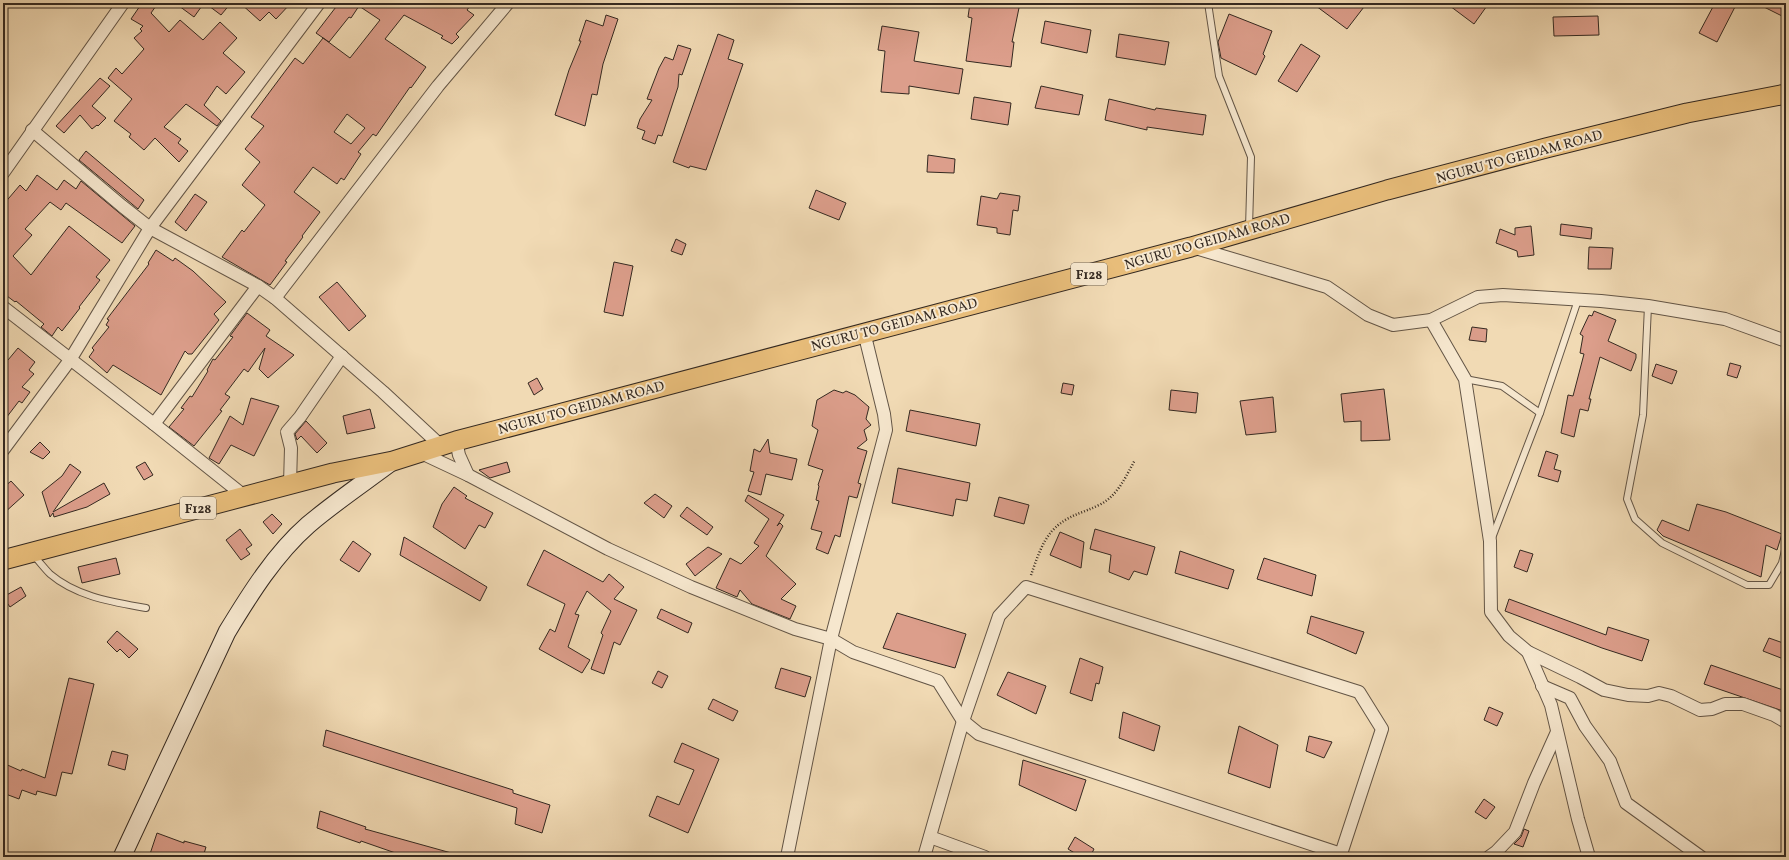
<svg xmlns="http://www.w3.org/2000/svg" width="1789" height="860" font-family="Vollkorn,serif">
<rect width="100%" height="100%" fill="#f1dab4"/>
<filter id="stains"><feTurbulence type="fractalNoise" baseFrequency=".005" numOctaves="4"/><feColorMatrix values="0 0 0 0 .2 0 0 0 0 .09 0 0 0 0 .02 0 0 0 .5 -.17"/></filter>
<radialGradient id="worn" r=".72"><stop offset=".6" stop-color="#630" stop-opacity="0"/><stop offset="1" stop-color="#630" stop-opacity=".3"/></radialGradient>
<g fill="#dc9e8b" stroke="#342921" fill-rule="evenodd">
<polygon points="142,3 158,3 151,13 169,32 180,20 203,40 220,22 237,38 223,53 245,72 226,94 217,86 204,105 221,121 217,126 186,104 164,127 181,139 178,143 188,151 179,162 155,138 144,150 129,137 131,134 114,121 132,99 108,78 116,68 122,74 144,49 134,38 142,31 140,29 143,26 131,19"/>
<polygon points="175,3 204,3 194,17"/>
<polygon points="205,3 231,3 221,15"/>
<polygon points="240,3 291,3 276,19 269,12 260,21"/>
<path d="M339 3H405L410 7 414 3H472L467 10 474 15 456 34 459 37 452 44 441 38 443 36 404 15 385 39 426 67 411 88 410 87 376 136 373 134 358 152 361 154 344 180 341 178 337 184 313 167 294 192 320 212 302 236 303 237 285 261 287 262 270 285 222 257 242 230 244 232 265 205 242 185 260 162 245 149 264 126 251 117 295 58 303 64 323 38 350 58 380 20 359 6 351 18 349 17 329 42 316 33ZM347 114 365 128 351 144 334 132Z"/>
<polygon points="970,3 1020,3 1012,42 1014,42 1011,67 966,61 972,18 968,17"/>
<polygon points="1312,3 1367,3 1347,29"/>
<polygon points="1446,3 1489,3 1474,24"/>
<polygon points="1715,3 1737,3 1717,42 1699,33"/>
<polygon points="1756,3 1786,3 1786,18"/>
<polygon points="1229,14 1272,31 1263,54 1265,56 1256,75 1221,58 1218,42"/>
<polygon points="606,15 618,19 603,64 597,95 592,94 585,126 555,115 569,70 581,41 579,41 586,20 603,26"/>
<polygon points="1598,16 1599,35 1554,36 1553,17"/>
<polygon points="1045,21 1091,30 1087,53 1041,43"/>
<polygon points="882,26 919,32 914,61 963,69 959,94 909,86 909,94 881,92 885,51 878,50"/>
<polygon points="718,34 734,40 728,59 743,64 706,170 690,166 689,168 673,162"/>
<polygon points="1119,34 1169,42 1165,65 1116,57"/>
<polygon points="1301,44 1320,56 1297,92 1278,81"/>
<polygon points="678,45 691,49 682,75 679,74 678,87 662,136 658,135 655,144 642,139 645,131 637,128 640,119 652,100 647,99 659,68 665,57 673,60"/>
<polygon points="100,78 110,86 92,106 106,118 98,126 97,125 92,129 80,115 64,133 56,126"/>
<polygon points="1041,86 1083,95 1079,115 1035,108"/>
<polygon points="974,97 1011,103 1008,125 971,119"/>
<polygon points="1109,99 1155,110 1156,108 1206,115 1203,135 1147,127 1147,130 1105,120"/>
<polygon points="86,151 144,200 138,209 79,160"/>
<polygon points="928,155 955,159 954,173 927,172"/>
<polygon points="37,175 57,190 64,180 76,189 81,181 135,226 122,243 66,203 61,210 50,202 25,229 32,235 13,256 31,275 69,226 110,260 96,277 100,280 79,307 80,308 62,331 58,327 52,336 41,327 44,324 16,301 15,302 3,293 3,205 20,185 26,191"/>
<polygon points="816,190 846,203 839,220 809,208"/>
<polygon points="1000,193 1020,196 1018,211 1013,210 1010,235 997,233 997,228 977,225 981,196 997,199"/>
<polygon points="195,194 207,202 186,231 175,222"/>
<polygon points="1561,224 1592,228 1591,239 1560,235"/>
<polygon points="1531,226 1534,255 1518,257 1517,251 1496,243 1500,229 1515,235 1515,228"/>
<polygon points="676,239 686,244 682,255 671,251"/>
<polygon points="1589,247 1613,248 1611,269 1588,269"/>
<polygon points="156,250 173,261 175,258 193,271 226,302 214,314 219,320 192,354 188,354 185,351 161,395 113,365 107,373 89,357 94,350 92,348 109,327 106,325 109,320 107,319 149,264 148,263"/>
<polygon points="614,262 633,266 623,316 604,312"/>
<polygon points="337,282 366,316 349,331 319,297"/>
<polygon points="1594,311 1616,320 1608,341 1636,354 1636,358 1631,371 1600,357 1589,399 1591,399 1588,411 1580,409 1574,437 1561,433 1568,395 1573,396 1584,354 1580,353 1583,336 1580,334 1589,315 1592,316"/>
<polygon points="247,313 270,330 266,336 294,355 268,378 259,369 265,348 248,372 244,369 225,394 230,397 220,410 222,411 194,446 169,427 184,409 181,408 190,396 192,397 208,371 207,370 213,359 215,360 233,337 230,336"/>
<polygon points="1472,327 1487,329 1486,342 1469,340"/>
<polygon points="18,348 35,362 29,370 34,374 22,387 30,392 22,403 19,401 3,422 3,355 8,360"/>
<polygon points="1730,363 1741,366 1737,378 1727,375"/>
<polygon points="1656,364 1677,371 1672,384 1652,376"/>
<polygon points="537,378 543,389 534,395 528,383"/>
<polygon points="1063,383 1074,385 1072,395 1061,393"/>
<polygon points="1384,389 1390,440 1361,441 1361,421 1344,422 1341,394"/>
<polygon points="834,390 843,393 846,391 855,395 869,407 866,419 871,425 864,430 867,440 857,448 867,451 858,483 861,484 857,498 849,496 840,537 835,535 828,554 816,549 822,532 811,529 819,501 816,500 819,486 818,485 823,470 808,465 818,430 812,426 817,400"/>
<polygon points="1171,390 1198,393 1196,413 1169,410"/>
<polygon points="1273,397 1276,432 1246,435 1240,401"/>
<polygon points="251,398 279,406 254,456 231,445 219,464 209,458 230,416 243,425"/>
<polygon points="370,409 375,428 347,434 343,416"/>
<polygon points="910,410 980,424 976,446 906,431"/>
<polygon points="306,421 327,443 317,453 301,436 297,440 295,434"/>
<polygon points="768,439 770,453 797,459 792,480 766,474 761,495 748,491 754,472 750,471 754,449 760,452"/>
<polygon points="40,442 50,452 43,459 30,452"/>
<polygon points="1546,451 1558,455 1554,469 1561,471 1558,482 1538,476"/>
<polygon points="145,462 153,475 144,480 136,467"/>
<polygon points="507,462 510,472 490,478 479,470"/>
<polygon points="70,464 81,472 53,512 104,483 110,494 87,507 54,517 53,513 50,517 42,492 62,476"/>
<polygon points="898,468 970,483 967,501 956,499 953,516 892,503"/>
<polygon points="11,481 24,495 3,514 3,488"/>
<polygon points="454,487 467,496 465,498 493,513 485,528 479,525 465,549 433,527 442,504"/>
<polygon points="655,494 672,506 664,518 644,503"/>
<polygon points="748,495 784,515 777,526 780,523 783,526 766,556 796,584 781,599 796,606 790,619 752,604 740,590 737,597 716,588 730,558 741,564 759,546 754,543 769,519 745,501"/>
<polygon points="999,497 1029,505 1024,524 994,516"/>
<polygon points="1697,504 1726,512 1782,534 1777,550 1766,545 1761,577 1663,536 1657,530 1662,520 1689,531"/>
<polygon points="687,507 713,527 707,535 680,516"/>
<polygon points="272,514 282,524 273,534 263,522"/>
<polygon points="240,529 252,545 246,549 250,554 241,560 226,540"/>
<polygon points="1095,529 1155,547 1147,575 1134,571 1129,580 1109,572 1111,555 1090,549"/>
<polygon points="1060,532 1084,542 1081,568 1050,555"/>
<polygon points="404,537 487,587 480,601 400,555"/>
<polygon points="353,541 371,554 359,572 340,560"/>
<polygon points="708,547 722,554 695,576 686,564"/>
<polygon points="544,550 603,582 609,574 624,587 614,599 637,610 620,645 614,642 604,674 591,669 603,635 601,633 611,611 587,591 575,614 579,615 568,647 590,660 582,673 539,649 550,629 555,632 565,604 527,585"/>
<polygon points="1520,550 1533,554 1527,572 1514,567"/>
<polygon points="1180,551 1234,570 1228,589 1175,573"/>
<polygon points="116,558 120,574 82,583 78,567"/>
<polygon points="1264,558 1316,575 1312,596 1257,579"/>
<polygon points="21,587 26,596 10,607 3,597"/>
<polygon points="1509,599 1606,635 1608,627 1649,640 1642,661 1602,648 1505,611"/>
<polygon points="661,609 692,623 688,633 657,618"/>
<polygon points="897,613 966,634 955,668 883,648"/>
<polygon points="1311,616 1364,632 1356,654 1307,633"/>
<polygon points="117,631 138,649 129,658 120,649 117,652 107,642"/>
<polygon points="1769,638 1786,644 1786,660 1763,651"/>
<polygon points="1080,658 1103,667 1099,684 1096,683 1092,701 1070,693"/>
<polygon points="1711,665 1786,691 1786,704 1783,711 1704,684"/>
<polygon points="781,668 811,677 805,697 775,688"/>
<polygon points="658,671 668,676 662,688 652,683"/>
<polygon points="1008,672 1046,686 1036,714 997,695"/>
<polygon points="69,678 94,684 72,774 62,772 56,796 37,791 36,795 22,790 19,799 3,793 3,763 21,771 22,769 45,778"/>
<polygon points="713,699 738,711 733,721 708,709"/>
<polygon points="1489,707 1503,713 1497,726 1484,720"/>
<polygon points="1123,712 1160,726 1154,751 1119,738"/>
<polygon points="1239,726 1278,745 1270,788 1228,773"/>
<polygon points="326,730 513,790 513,793 550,805 542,833 515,824 517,808 323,746"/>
<polygon points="1309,736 1332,742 1324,758 1306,751"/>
<polygon points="682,743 719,759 688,833 649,816 657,796 679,805 694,770 674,762"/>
<polygon points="112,751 128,755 125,770 108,765"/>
<polygon points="1023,760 1086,780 1076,811 1019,785"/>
<polygon points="1484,799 1495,807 1486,819 1475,812"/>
<polygon points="320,811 366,827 365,829 455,854 455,857 407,857 361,841 360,843 317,828"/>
<polygon points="1524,829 1529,831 1523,847 1514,844 1521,837"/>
<polygon points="157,833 184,843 184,841 206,847 203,857 149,857"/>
<polygon points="1075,837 1094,849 1090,857 1081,857 1068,849"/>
</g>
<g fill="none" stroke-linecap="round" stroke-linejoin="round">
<g stroke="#635546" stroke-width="8">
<g id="service">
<polyline points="1208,3 1219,76 1251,157 1249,228"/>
<polyline points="1648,306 1643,415 1627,499 1635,519 1662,543 1747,585 1769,585 1782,563 1786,546"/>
<polyline points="1465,379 1502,386 1540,413"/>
<polyline points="1492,538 1540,413 1578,300"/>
<path d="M33 555C39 561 44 568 50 574 77 597 113 602 146 608"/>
</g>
</g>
<g stroke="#635546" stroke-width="14">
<g id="minor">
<polyline points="32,130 122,206 150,228 258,286 275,298 383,392 440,445"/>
<polyline points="3,173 123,3"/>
<polyline points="1192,247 1327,287 1368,315 1393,325 1431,320 1478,297 1503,295 1601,301 1648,306 1725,319 1786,341"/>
<polyline points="275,298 438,86 508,3"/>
<polyline points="3,307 154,424 243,495"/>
<polyline points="1431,320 1465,379 1490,541 1491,612 1509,636 1528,652 1580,677 1604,690 1628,695 1648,696 1659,693 1671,696 1700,710 1712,709 1725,704 1743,704 1774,715 1786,722"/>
<polyline points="154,424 258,286"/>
<polyline points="456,441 459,455 468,475"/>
<polyline points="3,450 70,360 150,228 319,3"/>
<polyline points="419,452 468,475 608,549 691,587 795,629 831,639 853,652 938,681 963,721 979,734 1341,854"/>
<polyline points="290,484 291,448 287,432 300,417 342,356"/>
<polyline points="1528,652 1551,705 1578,819 1589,857"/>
<polyline points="1542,686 1570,698 1585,726 1610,761 1626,803 1701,857"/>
<polyline points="930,837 985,857"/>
<polyline points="787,857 831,639 886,430 884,414 864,332"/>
<polyline points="924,857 963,721 999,616 1026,587 1359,692 1382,729 1340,857"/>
<polyline points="1489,857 1496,852 1515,832 1534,783 1557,732"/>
</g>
</g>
<g stroke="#342921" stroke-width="19">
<path id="secondary" d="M122 857 227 632C250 594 275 554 308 525 335 502 365 482 393 461"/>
</g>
<g stroke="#342921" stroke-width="21">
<polyline id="primary" points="3,560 333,473 393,461 456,441 1191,247 1387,190 1546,148 1687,113 1786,94"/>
</g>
<path stroke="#342921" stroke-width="2.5" stroke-dasharray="1 2" stroke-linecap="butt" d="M1031 575C1036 561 1042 542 1052 531 1068 514 1082 514 1101 504 1118 495 1126 476 1135 460"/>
<use href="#service" stroke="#f6e7ce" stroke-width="6"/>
<use href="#minor" stroke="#f6e7ce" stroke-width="12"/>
<use href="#secondary" stroke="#f6e7ce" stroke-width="17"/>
<use href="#primary" stroke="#e8bd7a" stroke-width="19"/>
</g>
<g text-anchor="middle" stroke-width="4" stroke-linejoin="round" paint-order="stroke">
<g fill="#f6e7ce" stroke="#6e6255" stroke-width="1">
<rect x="1071" y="263" width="36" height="22" rx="3"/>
<rect x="180" y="497" width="36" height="22" rx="3"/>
</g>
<g font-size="13" font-weight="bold" fill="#342921">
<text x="1089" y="279">F128</text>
<text x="198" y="513">F128</text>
</g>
<g font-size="14" fill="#342921" stroke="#f6e7ce">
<text transform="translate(1519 156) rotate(-15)" y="5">NGURU TO GEIDAM ROAD</text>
<text transform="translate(1207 241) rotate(-16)" y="5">NGURU TO GEIDAM ROAD</text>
<text transform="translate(894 324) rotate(-15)" y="5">NGURU TO GEIDAM ROAD</text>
<text transform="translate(581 407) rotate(-15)" y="5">NGURU TO GEIDAM ROAD</text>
</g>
</g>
<rect width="1789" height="860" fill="none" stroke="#f1dab4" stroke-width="16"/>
<rect x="4" y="4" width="1781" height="852" fill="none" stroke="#342921" stroke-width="2"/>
<rect x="8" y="8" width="1773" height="844" fill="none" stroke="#342921"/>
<rect width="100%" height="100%" filter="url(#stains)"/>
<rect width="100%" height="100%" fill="url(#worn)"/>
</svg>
